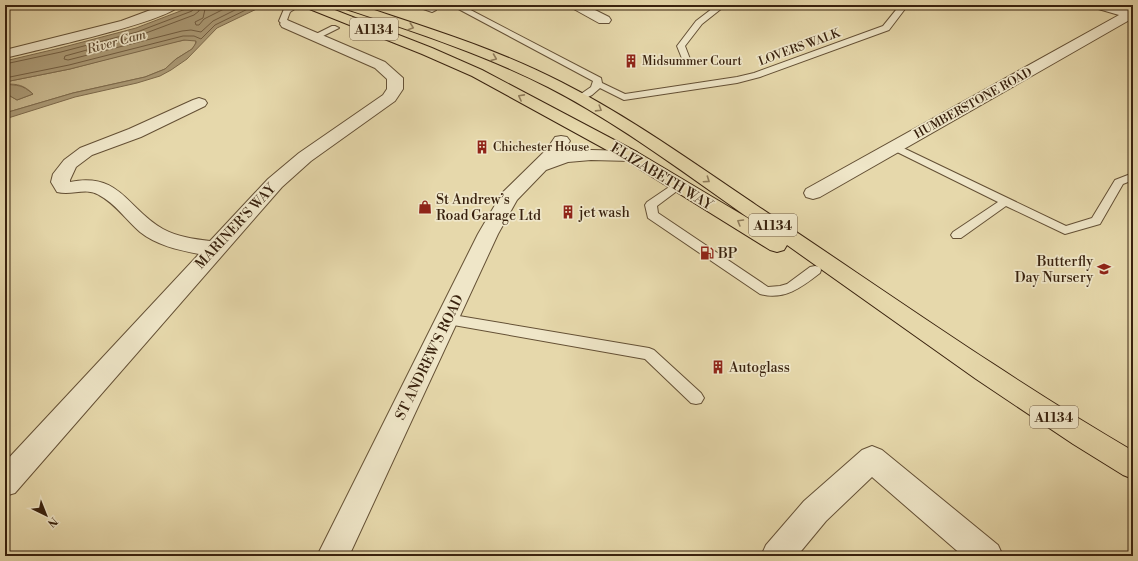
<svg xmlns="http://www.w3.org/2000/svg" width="1138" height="561" font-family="'Libre Bodoni',serif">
<rect width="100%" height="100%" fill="#e6d8ab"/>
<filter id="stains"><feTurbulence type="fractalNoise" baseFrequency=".005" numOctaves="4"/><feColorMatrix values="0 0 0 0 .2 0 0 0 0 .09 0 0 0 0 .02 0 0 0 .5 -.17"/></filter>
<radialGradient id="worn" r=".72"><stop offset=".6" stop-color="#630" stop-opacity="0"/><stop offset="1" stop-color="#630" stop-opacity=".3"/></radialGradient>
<path fill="#c9b990" stroke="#816e4f" d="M190 39 196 41 195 45 192 49 176 59 165 69 145 77 73 93 5 113V93L17 100 33 94C24 85 18 84 6 84L5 82 70 69 164 44Z"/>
<g fill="#ab9a76" stroke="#7d6a4c">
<polygon points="196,5 265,5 217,28 187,59 171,70 160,76 137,83 75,97 5,119 5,113 73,93 145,77 165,69 176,59 192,49 196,43 196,41 184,40 70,69 5,82 5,61 60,48 136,28"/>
<path d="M5 84C19 86 21 84 33 94L17 100 5 93Z"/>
</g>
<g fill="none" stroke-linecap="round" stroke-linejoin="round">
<g stroke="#725e42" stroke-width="1">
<polyline points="200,5 199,11 194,15 138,36 65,56 64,59 68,60 182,31 191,30 201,32 213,21 245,5"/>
<polyline points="206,5 203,18 195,22 196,25 199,25 204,19 232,5"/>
<polyline points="5,64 61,52 137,32 192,11 195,5"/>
<polyline points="5,78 69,65 183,36 194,36 201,39 215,25 256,5"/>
</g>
<g stroke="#645035" stroke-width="2">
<g id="service">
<polygon points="292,5 301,5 290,12 287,20 291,24 290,26 284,26 279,21 284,9"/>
<polygon points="412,5 424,5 436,10 432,12"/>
<polygon points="451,5 461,5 601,78 602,83 625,94 737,77 754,73 883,26 900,5 908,5 889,30 760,77 737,83 624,100 600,88 592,95 580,101 575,98 591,87 593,81"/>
<polygon points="717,5 726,5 702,24 685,46 690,59 686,62 683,61 677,46 696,21"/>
<polygon points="332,26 335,26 339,28 319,38 313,38 312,36"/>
<polygon points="895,144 1066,226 1092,218 1115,180 1133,173 1133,180 1123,184 1100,224 1065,234 1006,206 961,238 953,238 951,235 953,232 998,202 891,149 890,147 891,145"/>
<path d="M679 182 685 185 657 206 658 213 768 287 780 286 787 284 810 267 815 266 820 267 821 270 820 273C802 287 784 301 760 294L648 218 645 205 647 202 675 183Z"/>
<polygon points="447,314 649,348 654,350 701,393 704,398 701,403 696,404 691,403 645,359 442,323 440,319 442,315"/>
</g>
</g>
<g stroke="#645035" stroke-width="2">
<g id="minor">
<path d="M164 5H180C168 22 32 51 5 58V50L121 21Z"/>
<polygon points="570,5 585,5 609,17 611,20 609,23 599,23 572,8"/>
<polygon points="1093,5 1112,5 1129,10 1133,9 1133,18 820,197 813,199 806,197 804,193 806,189 1119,15 1095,8"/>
<path d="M287 20 385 62 403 78V89L395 101 311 161 282 187 15 493 5 496V462L199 254C178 250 156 245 140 232 126 220 115 203 99 195 85 187 72 196 57 192L51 182 53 174 64 160 80 148 129 129 193 100 199 98 205 100 207 103 205 106 141 137 92 155 76 167 70 180V182C121 172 127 209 163 229 178 237 194 239 210 241L268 179 299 153 383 95 387 89V79L375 68 282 27 280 24 282 21Z"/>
<polygon points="561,136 567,137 570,141 562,152 591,150 631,151 637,152 640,156 637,160 631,161 591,160 568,162 546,170 517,200 498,234 349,556 317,556 478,234 502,193 547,149 555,137"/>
<polygon points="872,446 882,450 998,545 1003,556 963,556 872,477 826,521 797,556 761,556 766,545 804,501 862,450"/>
</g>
</g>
<g stroke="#39220e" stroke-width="2">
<path id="primary" d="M305 5H322L432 48 482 70 637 152 756 223C688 176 622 125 548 87 483 54 412 31 343 8L341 5H359C428 28 497 49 561 82 630 117 692 162 756 205 881 288 1003 375 1133 451V479L1123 475 1073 444 976 379 787 245 784 250 777 252 770 250 625 160 472 76 422 54 307 8Z"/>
</g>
<use href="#service" fill="#efe6c8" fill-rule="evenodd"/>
<use href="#minor" fill="#efe6c8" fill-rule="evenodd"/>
<use href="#primary" fill="#e6d8ab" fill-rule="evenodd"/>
</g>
<defs><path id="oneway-chevron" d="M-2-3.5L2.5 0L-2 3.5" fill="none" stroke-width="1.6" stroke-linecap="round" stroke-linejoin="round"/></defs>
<g stroke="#907d5c">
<use href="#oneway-chevron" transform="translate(411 27) rotate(19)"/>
<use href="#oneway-chevron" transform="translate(494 58) rotate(22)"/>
<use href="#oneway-chevron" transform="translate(521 97) rotate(-152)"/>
<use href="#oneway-chevron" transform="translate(599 109) rotate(32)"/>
<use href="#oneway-chevron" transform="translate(707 180) rotate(34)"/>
<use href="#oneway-chevron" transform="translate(740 222) rotate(-149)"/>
</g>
<defs>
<g id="building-bare" transform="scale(1.08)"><path d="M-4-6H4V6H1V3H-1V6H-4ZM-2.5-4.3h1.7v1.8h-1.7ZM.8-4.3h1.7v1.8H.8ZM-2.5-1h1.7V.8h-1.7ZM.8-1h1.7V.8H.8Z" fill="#8f2418" stroke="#efe6c8" stroke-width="2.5" paint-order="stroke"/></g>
<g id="shop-bare" transform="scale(1.08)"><path d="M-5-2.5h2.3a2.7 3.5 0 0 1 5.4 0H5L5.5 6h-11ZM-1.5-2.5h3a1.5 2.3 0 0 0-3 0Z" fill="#8f2418" stroke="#efe6c8" stroke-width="2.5" paint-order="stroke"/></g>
<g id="fuel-bare" transform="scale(1.08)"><path d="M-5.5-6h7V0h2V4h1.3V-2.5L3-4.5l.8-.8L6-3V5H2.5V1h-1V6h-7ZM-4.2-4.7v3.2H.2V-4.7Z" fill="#8f2418" stroke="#efe6c8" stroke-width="2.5" paint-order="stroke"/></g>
<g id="school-bare" transform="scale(1.08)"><path d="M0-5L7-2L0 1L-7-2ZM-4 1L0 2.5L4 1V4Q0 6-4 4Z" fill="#8f2418" stroke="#efe6c8" stroke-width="2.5" paint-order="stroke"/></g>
</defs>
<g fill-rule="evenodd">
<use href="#building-bare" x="631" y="61"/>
<use href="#building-bare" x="482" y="147"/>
<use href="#shop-bare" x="425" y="207"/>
<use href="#building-bare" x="568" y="212"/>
<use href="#fuel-bare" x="707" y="253"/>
<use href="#school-bare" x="1104" y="269"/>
<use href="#building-bare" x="718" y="367"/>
</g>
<g text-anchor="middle" stroke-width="3.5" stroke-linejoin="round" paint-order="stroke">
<g font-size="12" fill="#39220e" stroke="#efe6c8">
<text transform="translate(799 47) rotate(-20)" y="4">LOVERS WALK</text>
<text transform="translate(973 103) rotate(-29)" y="4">HUMBERSTONE ROAD</text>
</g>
<g font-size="12" fill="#39220e" stroke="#efe6c8" text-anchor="start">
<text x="642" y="65">Midsummer Court</text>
<text x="493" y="151">Chichester House</text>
</g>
<g fill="#efe6c8" stroke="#705d46" stroke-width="1">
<rect x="350" y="18" width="48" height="22" rx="3"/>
<rect x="749" y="214" width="48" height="22" rx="3"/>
<rect x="1030" y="406" width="48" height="22" rx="3"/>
</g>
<g font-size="13" font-weight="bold" fill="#39220e">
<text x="374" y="34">A1134</text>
<text x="773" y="230">A1134</text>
<text x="1054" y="422">A1134</text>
</g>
<g font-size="13" font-style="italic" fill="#614c32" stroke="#efe6c8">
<text transform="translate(116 41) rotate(-15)" y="5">River Cam</text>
</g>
<g font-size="14" fill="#39220e" stroke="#efe6c8">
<text transform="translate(662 176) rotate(31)" y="5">ELIZABETH WAY</text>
<text transform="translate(235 226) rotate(-47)" y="5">MARINER'S WAY</text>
<text transform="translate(429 357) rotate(-64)" y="5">ST ANDREW'S ROAD</text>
</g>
<g font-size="14" fill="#39220e" stroke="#efe6c8" text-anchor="start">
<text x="436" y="204">St Andrew’s<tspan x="436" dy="16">Road Garage Ltd</tspan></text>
<text x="579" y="217">jet wash</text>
<text x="718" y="258">BP</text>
<text x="1093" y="266" text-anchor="end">Butterfly<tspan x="1093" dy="16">Day Nursery</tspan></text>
<text x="729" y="372">Autoglass</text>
</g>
</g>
<rect width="1138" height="561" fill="none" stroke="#e6d8ab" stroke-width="20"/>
<rect x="6" y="6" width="1126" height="549" fill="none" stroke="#39220e" stroke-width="2"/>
<rect x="10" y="10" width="1118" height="541" fill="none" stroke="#39220e"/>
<g transform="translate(46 515) rotate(137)" stroke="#efe6c8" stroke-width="3" paint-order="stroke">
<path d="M0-3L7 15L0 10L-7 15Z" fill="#39220e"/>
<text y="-6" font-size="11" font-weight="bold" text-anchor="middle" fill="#39220e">N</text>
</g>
<rect width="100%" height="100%" filter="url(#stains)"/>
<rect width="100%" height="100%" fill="url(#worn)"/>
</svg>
